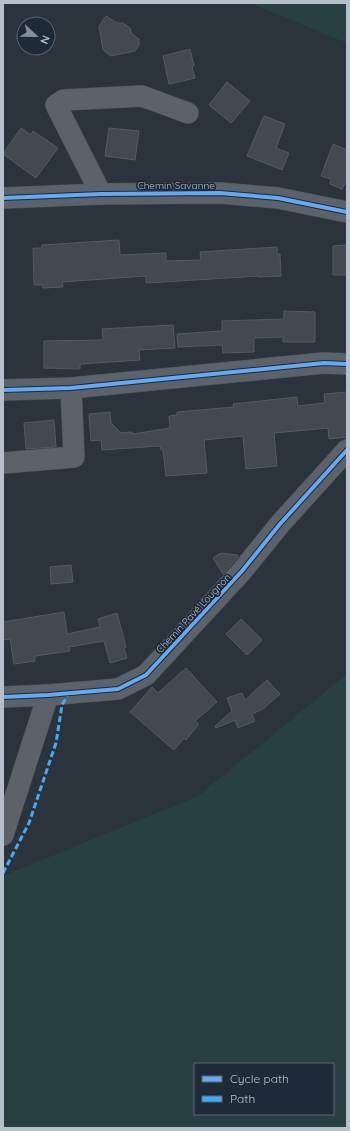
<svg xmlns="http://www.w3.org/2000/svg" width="350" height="1131" font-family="Quicksand,sans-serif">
<rect width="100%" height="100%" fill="#2b343c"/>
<g fill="#284042" fill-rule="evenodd">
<polygon points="250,3 347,3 347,43"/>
<path d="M347 674V1128H3V876L198 796ZM195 1064H333V1114H195Z"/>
</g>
<g fill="#424950" stroke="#535b63">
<polygon points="106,16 117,23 123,23 130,28 132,34 139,39 139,45 135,51 111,56 103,50 99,26"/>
<polygon points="190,49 194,66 192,67 195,78 169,84 163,56"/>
<polygon points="227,82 250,101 231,123 209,105"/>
<polygon points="264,116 285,124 276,148 289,153 282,170 247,156"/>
<polygon points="21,128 31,135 33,131 58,148 36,178 3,154"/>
<polygon points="109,128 139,131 135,160 105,156"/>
<polygon points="333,144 347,150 347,180 342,189 330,184 331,179 321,176"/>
<polygon points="119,240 120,255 166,253 166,261 201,260 200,252 277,247 277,254 280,254 281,276 259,277 259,276 146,283 146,276 62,282 63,287 43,288 43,285 34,285 33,248 42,248 42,245"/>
<polygon points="347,245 347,275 333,275 333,246"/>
<polygon points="284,311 315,312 315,342 283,342 283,337 254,338 254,352 223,353 222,345 178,347 177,334 222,331 222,321 284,319"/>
<polygon points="173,325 175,348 139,350 140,360 80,364 80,369 44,368 44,341 103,340 102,329"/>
<polygon points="347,392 347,437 329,439 328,428 274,433 277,466 246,469 243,436 204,440 207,473 166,476 163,450 161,450 160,446 102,450 101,440 91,441 89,414 110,412 111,423 121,433 132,432 133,434 170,428 169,416 177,415 177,412 234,407 233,404 297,397 298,406 325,403 324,394"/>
<polygon points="54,420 56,447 26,449 24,423"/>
<polygon points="221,553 237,555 238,557 223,574 213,558"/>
<polygon points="71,565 73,582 51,584 50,567"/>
<polygon points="64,612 67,634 100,627 98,619 117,613 126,647 124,648 127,658 110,663 104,641 69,647 70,651 35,656 35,661 14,664 10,639 3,640 3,622"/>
<polygon points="241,619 262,640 247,655 226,634"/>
<polygon points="186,668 217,702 195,721 199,724 186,740 184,738 174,750 130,712 152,687 158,693"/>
<polygon points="267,680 280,694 263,709 252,714 255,721 238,728 235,720 216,728 215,726 232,711 227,698 242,693 245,700"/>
</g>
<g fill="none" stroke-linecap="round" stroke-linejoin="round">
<g stroke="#4a5056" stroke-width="22">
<g id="minor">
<polyline points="101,194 56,105 64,100 142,96 188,113"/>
<polyline points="3,198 101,194 220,193 278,198 347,212"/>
<polyline points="3,390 71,388 324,363 347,364"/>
<polyline points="3,463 74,457 71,388"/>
<polyline points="3,697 48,695 118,689 146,675 242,571 280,524 347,450"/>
<polyline points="3,835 48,695"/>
</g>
</g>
<use href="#minor" stroke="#5c6269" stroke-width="21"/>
<polyline stroke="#42abf6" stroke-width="3" stroke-dasharray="6 3" stroke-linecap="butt" points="3,873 29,823 56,743 62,705 69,693"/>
<g stroke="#1e2a37" stroke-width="6">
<g id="cycleway">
<polyline points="3,198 101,194 220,193 278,198 347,212"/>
<polyline points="3,390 71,388 324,363 347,364"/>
<polyline points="3,697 48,695 118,689 146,675 242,571 280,524 347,450"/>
</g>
</g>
<use href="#cycleway" stroke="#66a8f1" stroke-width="4"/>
</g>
<g text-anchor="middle" stroke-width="3.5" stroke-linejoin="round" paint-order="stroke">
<g font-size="10" fill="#b6c0cc" stroke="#1e2a37">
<text x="176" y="189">Chemin Savanne</text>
<text transform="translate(193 613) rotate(-47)" y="4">Chemin Pavé Lougnon</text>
</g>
</g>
<rect width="350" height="1131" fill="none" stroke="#b6c0cc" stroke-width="8"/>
<rect x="194" y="1063" width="140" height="52" fill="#1e2a37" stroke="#5b6673"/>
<rect x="202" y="1076" width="20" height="6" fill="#66a8f1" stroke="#5b6673"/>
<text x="230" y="1083" font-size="12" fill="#b6c0cc">Cycle path</text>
<rect x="202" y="1096" width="20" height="6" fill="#42abf6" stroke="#5b6673"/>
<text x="230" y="1103" font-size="12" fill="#b6c0cc">Path</text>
<g transform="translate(36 36) rotate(112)"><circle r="19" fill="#1e2a37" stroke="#5b6673"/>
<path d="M0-3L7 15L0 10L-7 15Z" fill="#858f9a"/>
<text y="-6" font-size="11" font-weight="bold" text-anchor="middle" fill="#b6c0cc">N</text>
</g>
</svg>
